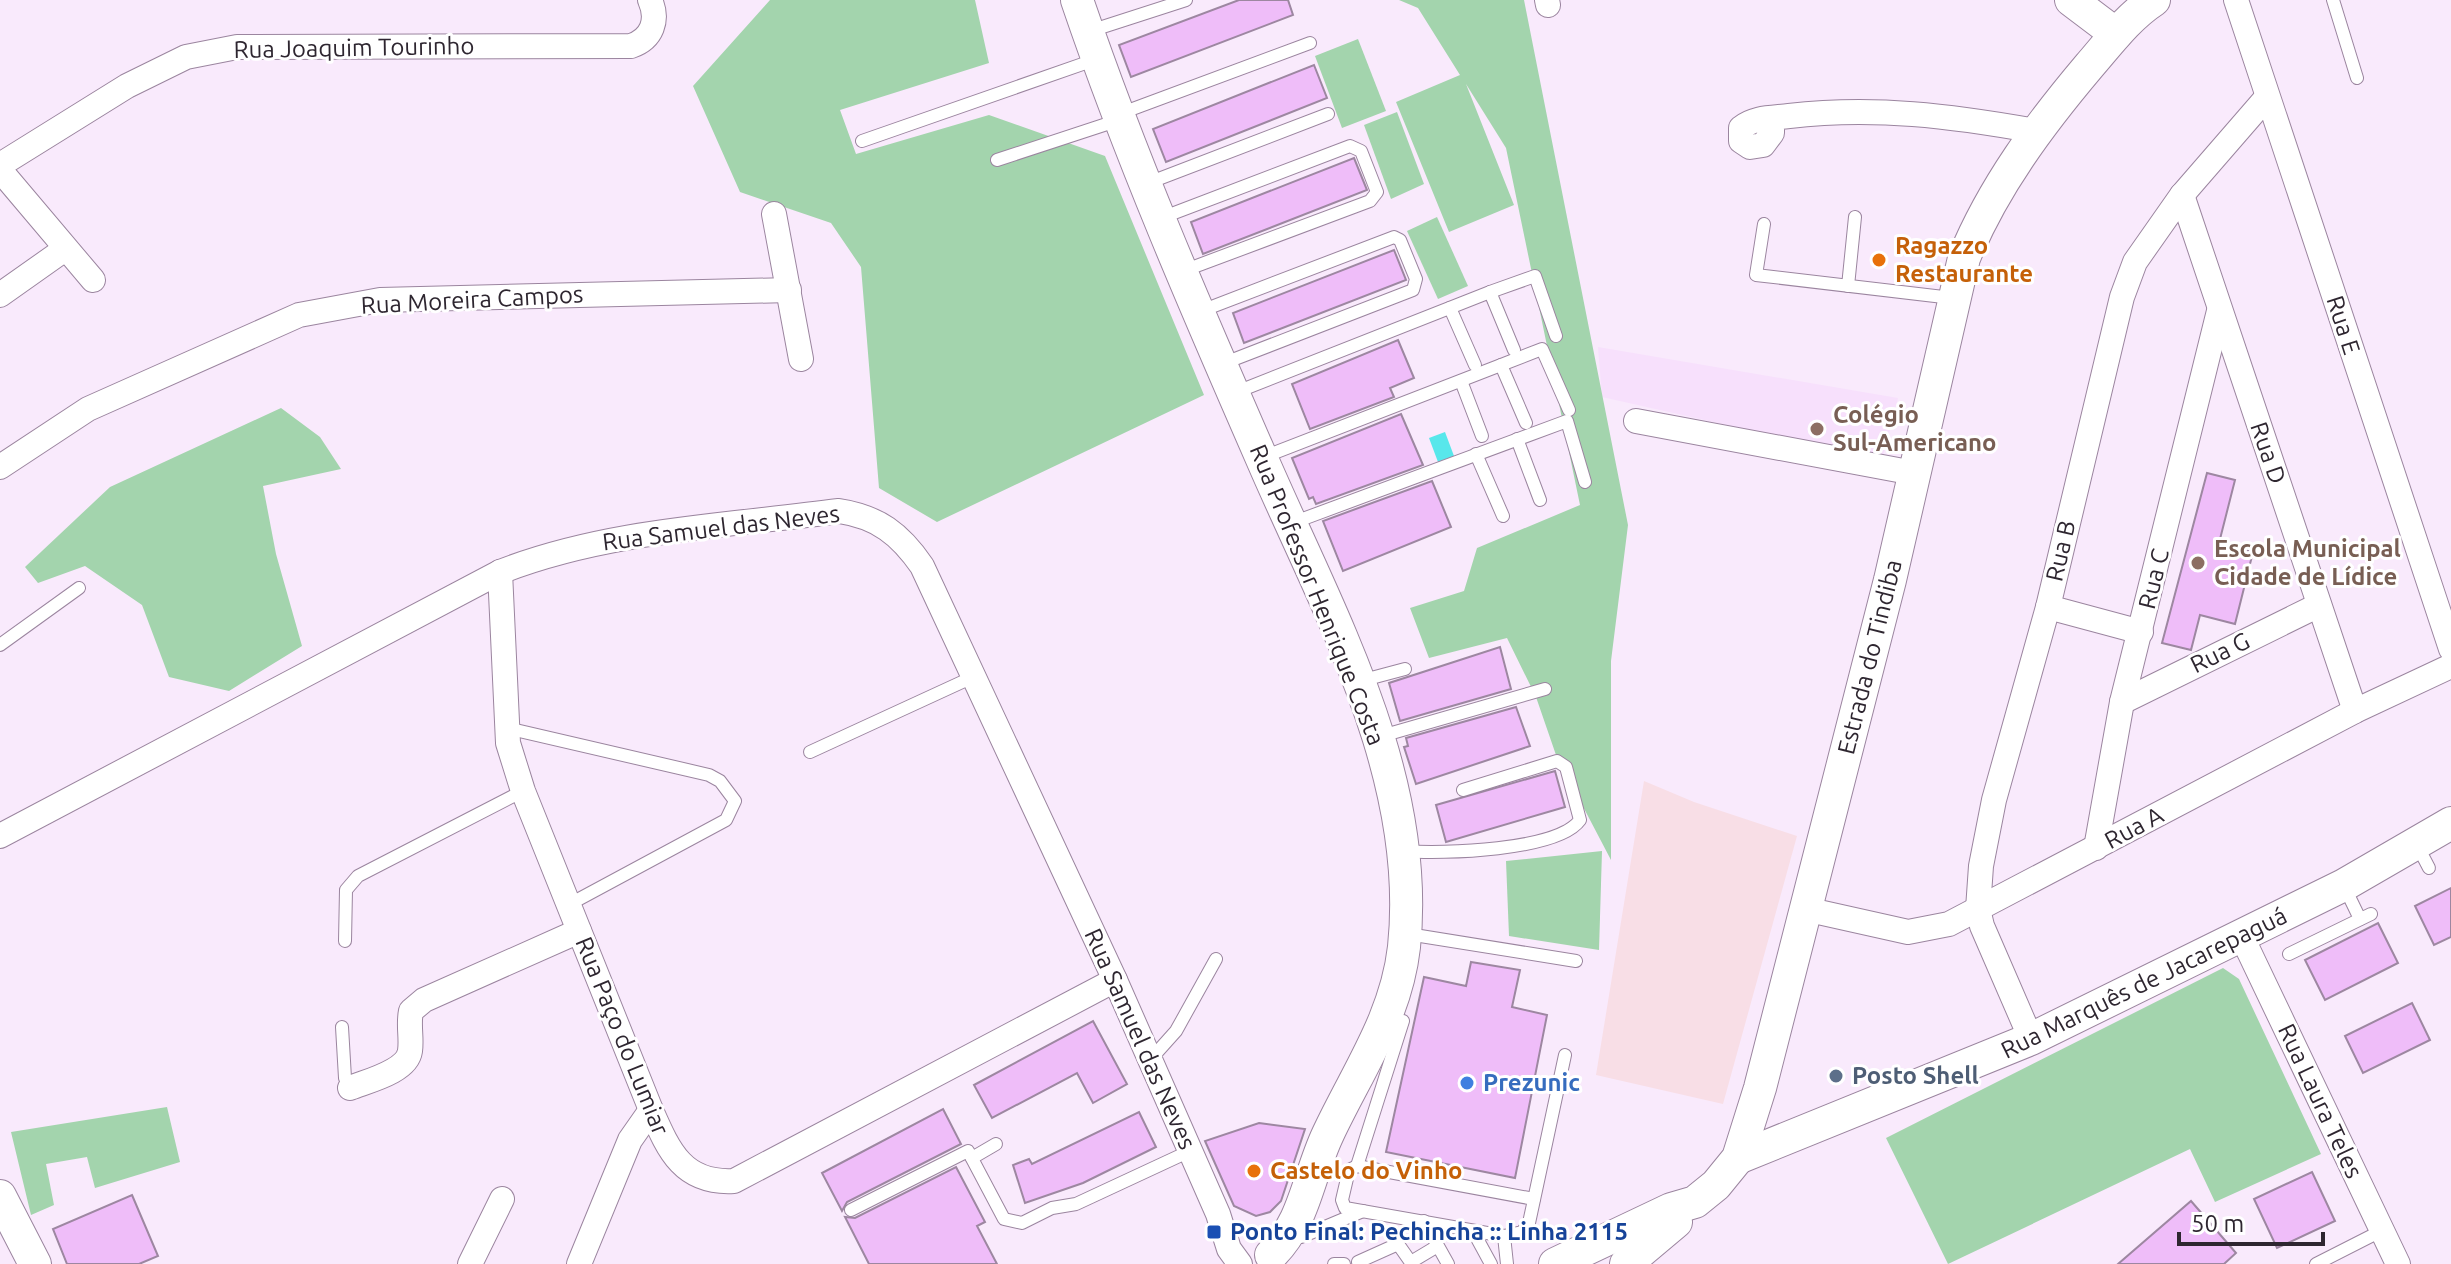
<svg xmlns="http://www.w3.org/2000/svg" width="2451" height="1264" font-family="Ubuntu,sans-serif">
<rect width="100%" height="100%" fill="#f9eafc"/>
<polygon fill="#f8dee6" points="1644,781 1694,802 1797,836 1723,1104 1596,1075"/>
<polygon fill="#f7e0fc" points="1598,347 1898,398 1882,460 1602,397"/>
<g fill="#a3d4ad">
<polygon points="770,0 975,0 989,63 840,110 856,154 989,115 1105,156 1204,395 937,522 879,488 861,267 831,223 740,192 693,86"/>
<polygon points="1399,0 1524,0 1628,525 1611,661 1611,860 1556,755 1536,697 1507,638 1429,658 1410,608 1464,591 1477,548 1580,505 1506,148 1466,84 1514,205 1449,232 1396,102 1460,75 1418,8"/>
<polygon points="1358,39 1386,111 1342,128 1315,56"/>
<polygon points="1397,112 1424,184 1391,199 1364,125"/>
<polygon points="1437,217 1468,286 1438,299 1407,231"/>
<polygon points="281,408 320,437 341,469 263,486 276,554 302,646 229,691 169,677 142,605 85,566 38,583 25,567 110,487"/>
<polygon points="1602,851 1599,950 1509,936 1506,861"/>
<polygon points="2223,968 2239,979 2321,1154 2215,1202 2190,1149 1948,1264 1886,1138"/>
<polygon points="167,1107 180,1162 95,1188 87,1157 46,1164 54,1205 31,1215 11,1132"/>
</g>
<polygon fill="#58e7eb" points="1445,432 1454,456 1438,462 1429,438"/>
<g fill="#efbdf9" stroke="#9d87a1" stroke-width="2">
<polygon points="1239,0 1288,0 1293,15 1131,77 1119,45"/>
<polygon points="1314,65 1327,98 1166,162 1153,129"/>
<polygon points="1354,158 1367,190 1203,254 1191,222"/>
<polygon points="1394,250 1406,280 1244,343 1233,313"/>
<polygon points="1398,340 1414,378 1390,388 1394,397 1310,429 1292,384"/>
<polygon points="1401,414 1423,465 1316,504 1313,497 1309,499 1292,458"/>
<polygon points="2207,473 2235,480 2219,543 2253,552 2235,624 2200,615 2191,650 2162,643"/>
<polygon points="1432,481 1451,527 1343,571 1323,521"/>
<polygon points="1500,647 1511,689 1400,721 1389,683"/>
<polygon points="1516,707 1530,746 1416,784 1404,747 1408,746 1406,738"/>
<polygon points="1555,771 1565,807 1446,842 1436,805"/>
<polygon points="2451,888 2451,937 2434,945 2415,906"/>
<polygon points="2378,923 2398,963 2325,1000 2305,960"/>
<polygon points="1471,962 1520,970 1512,1007 1547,1015 1515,1178 1386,1152 1424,977 1466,986"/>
<polygon points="2412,1003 2430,1040 2363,1073 2345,1036"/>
<polygon points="1093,1021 1127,1084 1093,1103 1077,1073 992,1118 974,1085"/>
<polygon points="943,1109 961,1144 847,1202 842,1211 822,1173"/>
<polygon points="1139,1112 1156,1147 1083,1183 1025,1203 1013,1165 1029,1159 1032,1164"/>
<polygon points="1259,1123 1305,1129 1281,1201 1270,1212 1256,1216 1234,1206 1205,1141"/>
<polygon points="956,1167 985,1222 977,1226 997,1264 869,1264 845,1217 855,1218"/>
<polygon points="2312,1172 2335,1221 2277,1248 2254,1199"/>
<polygon points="132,1195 158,1256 139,1264 67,1264 53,1229"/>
<polygon points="2191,1201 2236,1253 2224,1264 2118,1264"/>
</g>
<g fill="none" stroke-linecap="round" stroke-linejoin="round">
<g stroke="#9b859f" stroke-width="14">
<g id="lane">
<polyline points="2333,0 2357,78"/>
<polyline points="1090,31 1186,0"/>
<polyline points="1119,114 1310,43"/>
<polyline points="862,141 1097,59"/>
<polyline points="997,160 1119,120"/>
<polyline points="1148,183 1328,114"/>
<polyline points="1161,218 1350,146 1361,151 1377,192 1370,201 1183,271"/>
<polyline points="1764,224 1756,275 1952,298"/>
<polyline points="1848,286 1855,217"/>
<polyline points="1490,292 1535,276 1556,336"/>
<polyline points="1450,308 1475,365"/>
<polyline points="1201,311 1394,237 1400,240 1416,279 1413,290 1222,364"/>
<polyline points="1501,365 1542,349 1569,410"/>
<polyline points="1461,381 1482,436"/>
<polyline points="1234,393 1490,292 1514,350"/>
<polyline points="1517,439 1540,500"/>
<polyline points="1476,454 1503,516"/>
<polyline points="1261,458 1501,365 1526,423"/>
<polyline points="1292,523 1567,421 1585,482"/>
<polyline points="0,645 79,588"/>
<polyline points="1360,681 1405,669"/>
<polyline points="507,728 709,775 720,781 735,801 726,820 568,905"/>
<polyline points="1378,737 1545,689"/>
<polyline points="810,752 973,677"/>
<polyline points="2417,845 2429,868"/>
<path d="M1405 851C1441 854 1558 851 1580 820L1566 767 1557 761 1463 790"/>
<polyline points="2344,886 2360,919"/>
<polyline points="1408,934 1576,961"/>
<polyline points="345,941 346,890 358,876 523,791"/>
<polyline points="2289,954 2371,914"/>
<polyline points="342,1027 345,1078 350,1088"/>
<polyline points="1150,1060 1176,1031 1216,959"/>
<polyline points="972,1158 996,1144"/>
<polyline points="1357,1166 1403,1021"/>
<polyline points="851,1210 968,1151 1004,1219 1022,1223 1052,1208 1076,1204 1190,1151"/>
<polyline points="1424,1221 1448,1264"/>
<polyline points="1473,1231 1491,1264"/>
<polyline points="1504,1236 1522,1232 1529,1223 1565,1055"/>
<polyline points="1301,1237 1363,1211"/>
<polyline points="1358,1262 1398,1244 1412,1264"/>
<polyline points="1411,1262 1436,1247"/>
<polyline points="1334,1264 1344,1264"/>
<polyline points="1507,1264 1504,1236 1345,1208 1342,1200 1349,1170 1357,1166 1534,1199"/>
<polyline points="2316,1264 2381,1231"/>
</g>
</g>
<g stroke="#9b859f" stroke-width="26">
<g id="street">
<polyline points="1547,0 1548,5"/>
<polyline points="2236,0 2451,649"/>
<path d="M1772 118V133L1763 145 1750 147 1741 141V128C1754 117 1773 118 1789 116 1874 106 1952 116 2036 131"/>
<path d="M0 165 127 86 186 57 237 47 631 46C652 39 659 20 650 0"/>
<polyline points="0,170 93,280"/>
<polyline points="2182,195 2355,711"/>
<polyline points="774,214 801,359"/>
<polyline points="0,295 65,249"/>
<polyline points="1636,421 1914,473"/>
<polyline points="0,467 88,409 299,315 380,300 789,290"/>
<path d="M500 572 508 743 523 791 651 1110C669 1151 683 1184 734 1181L1115 980"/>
<polyline points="2048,607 2141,632"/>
<polyline points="2122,702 2319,605"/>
<path d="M0 836 500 572C607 530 726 526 839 511 878 517 900 534 922 566L1115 980 1218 1214 1229 1249 1240 1264"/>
<polyline points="2096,848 2122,702 2219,311"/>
<polyline points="1805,909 1908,932 1949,924 2355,711 2451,666"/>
<polyline points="2242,937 2398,1264"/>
<polyline points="2031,1039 1982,926 1978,909 1981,866 1994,800 2048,607 2122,297 2135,262 2182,195 2267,97"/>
<path d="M350 1088C367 1081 407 1072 410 1051 412 1038 408 1025 411 1011L424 1000 579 931"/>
<polyline points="470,1264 502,1199"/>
<polyline points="579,1264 630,1140 651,1110"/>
</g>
</g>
<g stroke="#9b859f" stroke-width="34">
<g id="secondary">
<path d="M1077 0C1130 156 1196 308 1262 459 1328 612 1422 775 1404 947 1396 1018 1357 1072 1328 1134 1308 1176 1305 1222 1271 1255"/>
<polyline points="2071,0 2116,34"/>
<polyline points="1738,1158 2031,1039 2344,885 2451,823"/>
<polyline points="0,1196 35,1264"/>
<path d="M1555 1264 1671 1209 1695 1202 1716 1185 1738 1158 1760 1088 1890 580 1964 258C1993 187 2040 124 2089 66 2109 43 2128 17 2154 0"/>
<polyline points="1626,1264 1676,1222"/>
</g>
</g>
<use href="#lane" stroke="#fff" stroke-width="12"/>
<use href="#street" stroke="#fff" stroke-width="24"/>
<use href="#secondary" stroke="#fff" stroke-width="32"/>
</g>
<g fill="#e8710a" stroke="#fff" stroke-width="3">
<circle cx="1879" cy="260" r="8"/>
<circle cx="1254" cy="1171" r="8"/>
</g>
<g fill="#8d6e63" stroke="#fff" stroke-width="3">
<circle cx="1817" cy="429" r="8"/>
<circle cx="2198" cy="563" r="8"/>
</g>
<circle fill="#5c6f8a" stroke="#fff" stroke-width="3" cx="1836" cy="1076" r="8"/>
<circle fill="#3f7fe0" stroke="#fff" stroke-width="3" cx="1467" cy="1083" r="8"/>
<rect fill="#1a4fb4" stroke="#fff" stroke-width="3" x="1206" y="1224" width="16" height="16" rx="4"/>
<g text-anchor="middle" stroke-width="6" stroke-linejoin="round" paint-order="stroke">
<g font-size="24" fill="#2e2630" stroke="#fff">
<text transform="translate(354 48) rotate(-1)" y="8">Rua Joaquim Tourinho</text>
<text transform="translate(472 300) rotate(-3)" y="8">Rua Moreira Campos</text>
<text transform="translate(2343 325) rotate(72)" y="8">Rua E</text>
<text transform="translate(2268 453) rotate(71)" y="8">Rua D</text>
<text transform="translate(721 528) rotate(-7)" y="8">Rua Samuel das Neves</text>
<text transform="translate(2061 551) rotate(-77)" y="8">Rua B</text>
<text transform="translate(2154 579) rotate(-76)" y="8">Rua C</text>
<text transform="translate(1317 595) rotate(68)" y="8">Rua Professor Henrique Costa</text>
<text transform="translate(2220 653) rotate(-26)" y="8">Rua G</text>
<text transform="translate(1870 657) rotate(-76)" y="8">Estrada do Tindiba</text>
<text transform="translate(2134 828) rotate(-28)" y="8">Rua A</text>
<text transform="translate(2144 983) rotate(-26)" y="8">Rua Marquês de Jacarepaguá</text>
<text transform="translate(622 1036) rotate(68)" y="8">Rua Paço do Lumiar</text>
<text transform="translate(1140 1039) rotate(66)" y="8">Rua Samuel das Neves</text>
<text transform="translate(2320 1101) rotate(65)" y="8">Rua Laura Teles</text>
</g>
<g font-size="24" font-weight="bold" fill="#c56008" stroke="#fff" text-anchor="start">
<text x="1895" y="254">Ragazzo<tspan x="1895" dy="28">Restaurante</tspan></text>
<text x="1270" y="1179">Castelo do Vinho</text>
</g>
<g font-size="24" font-weight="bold" fill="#785e54" stroke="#fff" text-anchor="start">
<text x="1833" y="423">Colégio<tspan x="1833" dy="28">Sul-Americano</tspan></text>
<text x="2214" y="557">Escola Municipal<tspan x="2214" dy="28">Cidade de Lídice</tspan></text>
</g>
<g font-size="24" font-weight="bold" fill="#4e5e75" stroke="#fff" text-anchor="start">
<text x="1852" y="1084">Posto Shell</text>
</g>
<g font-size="24" font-weight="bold" fill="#366cbe" stroke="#fff" text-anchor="start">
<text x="1483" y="1091">Prezunic</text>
</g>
<g font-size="24" font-weight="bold" fill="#164399" stroke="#fff" text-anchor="start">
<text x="1230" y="1240">Ponto Final: Pechincha :: Linha 2115</text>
</g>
</g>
<path d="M2179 1232v12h144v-12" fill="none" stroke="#2e2630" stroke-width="4"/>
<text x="2191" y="1232" font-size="24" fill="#2e2630" stroke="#ffffff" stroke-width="6" paint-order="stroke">50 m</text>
</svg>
